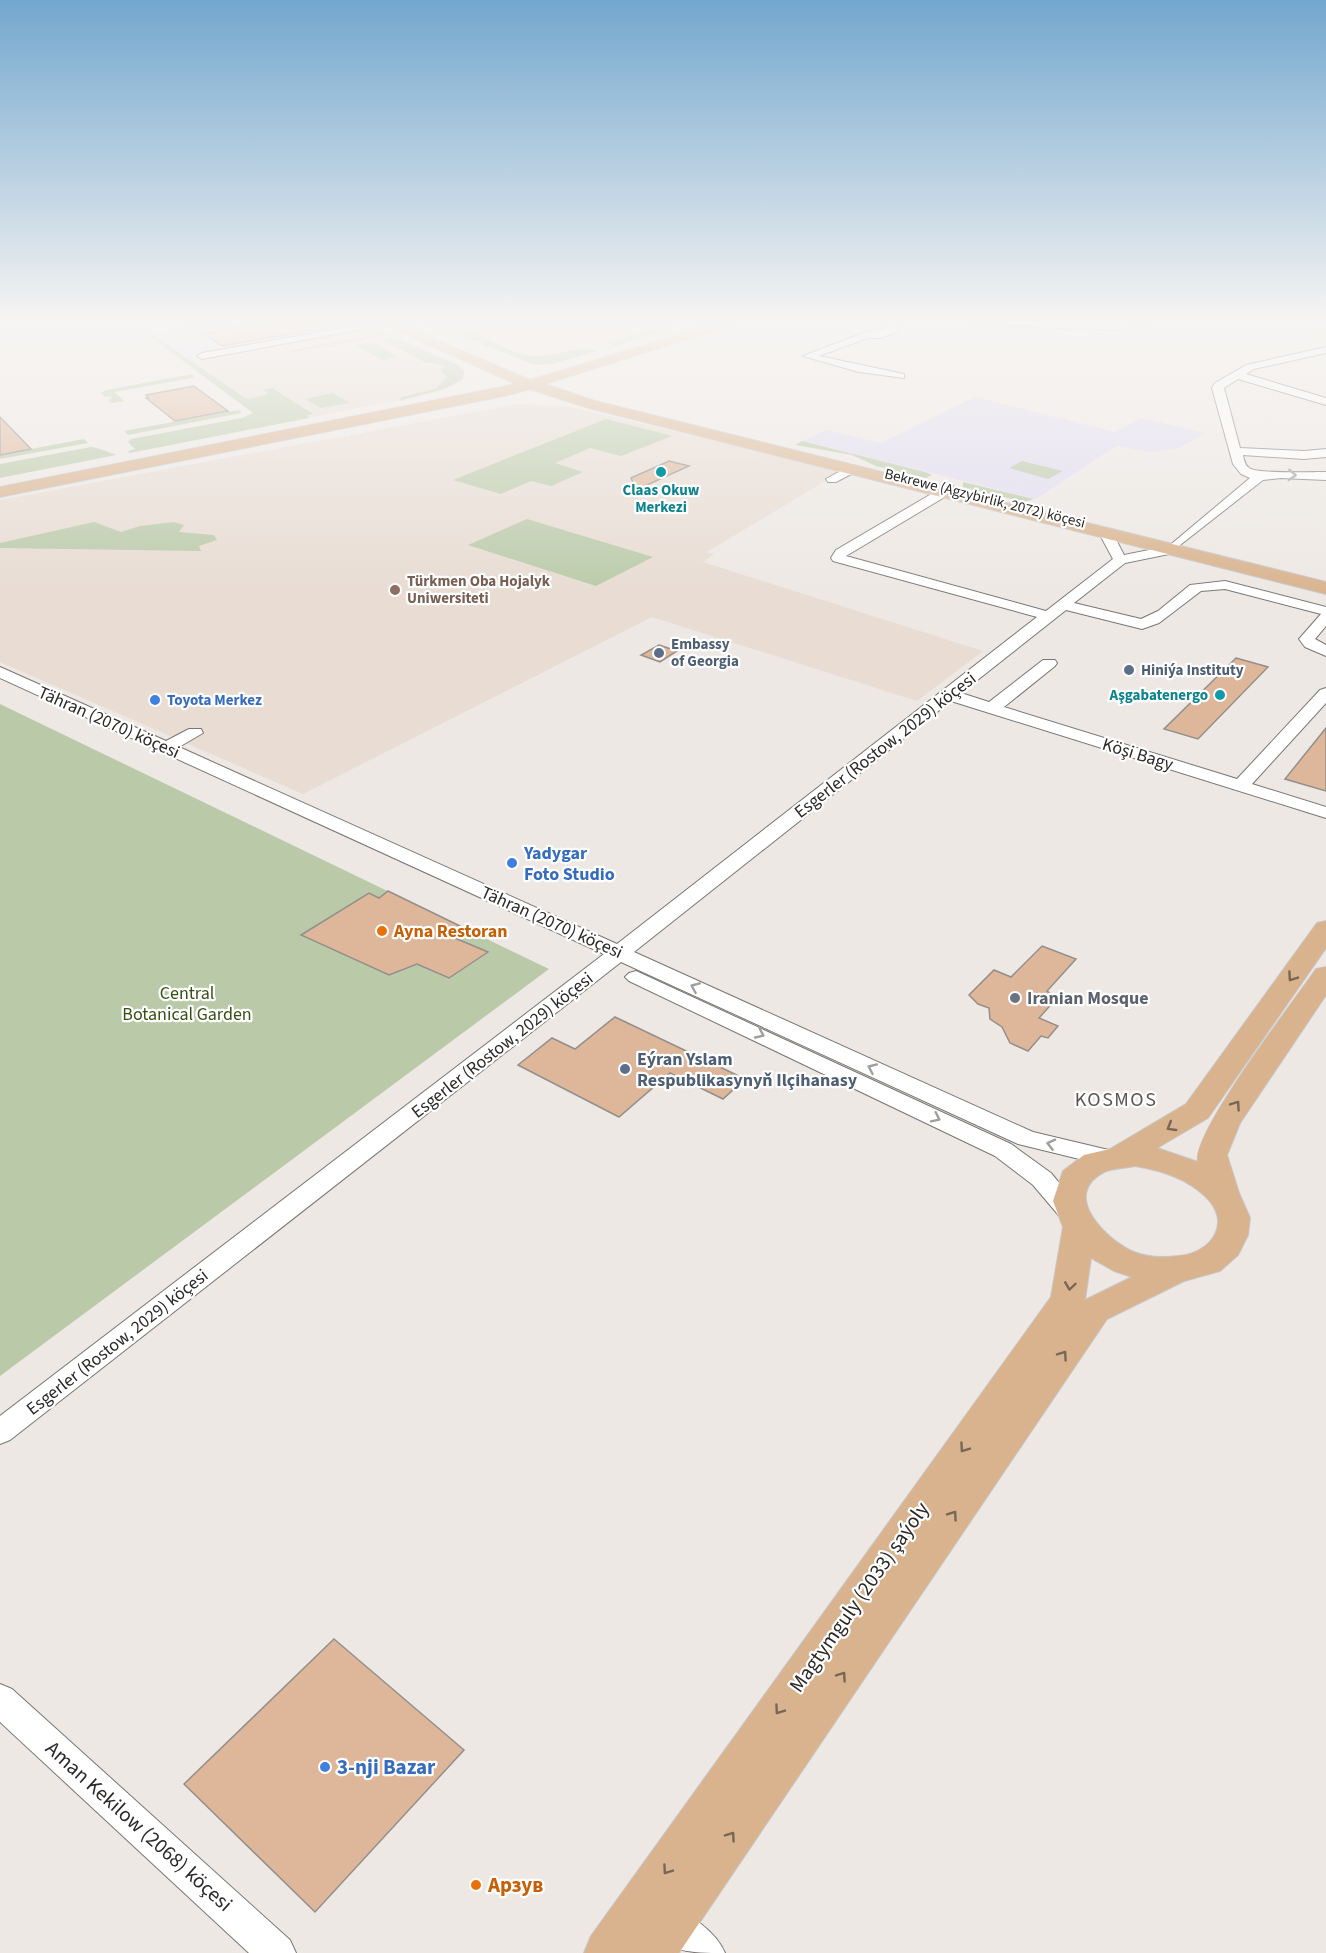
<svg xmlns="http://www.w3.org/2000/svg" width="1326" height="1953" font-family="'Source Sans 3',sans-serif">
<rect width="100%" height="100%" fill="#ede8e4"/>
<g fill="#e1dbf1">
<polygon points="227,322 367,322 374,326 189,359 153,335"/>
<polygon points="975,397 1115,432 1141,418 1205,433 1179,448 1151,452 1116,446 1036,499 803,441 826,430 881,443"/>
</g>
<g fill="#e8dcd3">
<polygon points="457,322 677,322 567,353 540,356 521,353"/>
<polygon points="374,326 458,365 464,371 463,379 453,386 432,393 283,423 189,359"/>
<polygon points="518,404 567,406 842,471 707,552 714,554 703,562 983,651 917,701 652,617 303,794 0,662 0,500"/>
</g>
<g fill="#bacaa9">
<polygon points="217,322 233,322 153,335 247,399 266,395 268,393 263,390 272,388 313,414 307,415 309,418 130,453 128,451 135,449 128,442 131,439 242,418 253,413 148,335"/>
<path d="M446 322H457C480 334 507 353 533 356 554 358 581 344 598 351L552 364 535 365 464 337 423 326Z"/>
<polygon points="669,325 676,327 615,346 606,342"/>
<polygon points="375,327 390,335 294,352 280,347 288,351 368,336 358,330"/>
<polygon points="394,337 458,365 464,371 463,379 444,389 399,401 401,397 435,389 447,377 440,370 446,367 436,363 426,363 383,340"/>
<polygon points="372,342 398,357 382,360 355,345"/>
<polygon points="193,374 194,377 187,379 114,392 124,401 112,403 108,399 112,399 110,396 105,397 101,393 106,390"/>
<polygon points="333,393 350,403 321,408 305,399"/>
<polygon points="239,410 241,413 128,435 124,431"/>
<polygon points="606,419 672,436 621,456 590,448 555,463 583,472 551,486 531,481 501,494 453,480"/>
<polygon points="84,439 88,443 0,459 0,455"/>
<polygon points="802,441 925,472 932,475 926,478 876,466 852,455 795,445"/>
<path d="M91 447C96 447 111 453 116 455L0 478V464Z"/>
<polygon points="1022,461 1063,471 1048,479 1009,468"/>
<polygon points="963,482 1034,499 1024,502 963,487"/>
<polygon points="527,519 653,557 596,586 468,545"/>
<polygon points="94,522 121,532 140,526 174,522 184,525 179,532 214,535 217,540 199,546 201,551 0,548 0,543"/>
<polygon points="0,704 549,969 0,1376"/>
</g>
<g fill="#deb79a" stroke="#948f8b" stroke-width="1.5">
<polygon points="265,322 313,322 313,330 222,346 202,333"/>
<polygon points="194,386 228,411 175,421 146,398 149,398 146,395"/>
<polygon points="0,417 31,449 0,455"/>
<polygon points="669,461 689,466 636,490 631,478"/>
<polygon points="659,645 677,651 660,662 641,655"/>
<polygon points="1236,658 1268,667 1198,739 1164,729"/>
<polygon points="1326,728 1326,791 1285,779"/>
<polygon points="388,891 462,927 450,936 488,952 449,978 417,964 389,975 301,935 369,893 379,898"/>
<polygon points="1042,946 1076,959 1047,991 1057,998 1039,1018 1058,1026 1048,1038 1041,1036 1028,1051 1010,1043 1002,1027 990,1019 989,1008 978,1004 969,995 994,970 1011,977"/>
<polygon points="615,1017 745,1079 723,1099 670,1073 619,1117 518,1065 552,1038 575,1049"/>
<polygon points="334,1639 464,1750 315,1912 184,1784"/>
</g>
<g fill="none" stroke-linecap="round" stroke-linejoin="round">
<g stroke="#7b7673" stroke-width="2">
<g id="minor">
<polygon points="378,322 401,322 202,359 197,356 202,353"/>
<polygon points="889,322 899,322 897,332 881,338 868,338 819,356 904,374 904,378 859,372 803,356 863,333 888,328"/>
<polygon points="963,322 1151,322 1121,330 968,325"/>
<path d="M1326 347V353L1254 369 1246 374 1326 398V405L1238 379 1224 388 1240 448 1304 451 1326 449V457L1304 459 1243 455C1244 460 1245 465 1249 468 1257 474 1311 472 1326 472V480L1281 478 1263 480 1175 549 1174 553 1125 563 1074 603 1141 619 1158 611 1190 585 1225 581 1326 607V626L1315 639 1326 645V656L1305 647 1299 639 1321 614 1225 589 1201 591 1159 623 1142 629 1066 610 961 693 989 702 1043 660H1055L1057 663 1055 666 1004 707 1237 779 1320 690 1326 688V703L1252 784 1326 807V818L951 701 634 952 1033 1132 1117 1152 1120 1158 1117 1164 1108 1166 1018 1144 621 962 10 1440 0 1444V1416L604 954 0 678V667L166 741 189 729H201L203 733 179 747 617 944 1037 617 833 561 831 558 836 550 945 486H953V492L846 556 1046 611 1113 559 1100 535 1102 532H1112L1124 555 1169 546 1250 478 1241 474 1233 464 1212 388 1215 383 1246 365Z"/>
<polygon points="851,465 857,469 855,472 836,482 828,482 826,479"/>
<polygon points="636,971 1011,1144 1051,1173 1083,1212 1079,1218 1070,1221 1061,1218 1033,1185 995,1156 629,981 625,977 629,973"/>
<polygon points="0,1684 12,1689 290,1940 296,1953 249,1953 0,1722"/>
<path d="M666 1903C688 1913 716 1931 725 1953 690 1953 663 1953 647 1922L653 1909Z"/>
</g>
</g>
<g stroke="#c8c7c7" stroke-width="2">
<g id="major">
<polygon points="378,322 395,322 530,380 722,322 742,322 545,384 595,401 1326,582 1326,594 585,407 530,389 504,396 0,497 0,487 516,384"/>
<path d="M1326 921V948L1208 1118 1157 1148 1198 1162C1191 1134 1295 1000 1316 969L1326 967V995L1240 1123 1227 1155 1239 1193 1250 1218 1248 1235 1238 1255 1220 1271 1184 1281 1107 1319 679 1953H584L591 1936 1051 1297 1063 1227 1053 1201 1063 1171 1084 1155 1110 1149 1186 1104 1317 923ZM1135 1166C1160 1170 1186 1178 1205 1196 1233 1222 1212 1253 1179 1256 1164 1258 1149 1258 1134 1252 1106 1240 1060 1195 1104 1172 1112 1168 1126 1168 1135 1166ZM1091 1258 1114 1271 1132 1277 1085 1300Z"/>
</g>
</g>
<use href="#minor" fill="#fff" fill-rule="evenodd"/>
<use href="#major" fill="#d9b38e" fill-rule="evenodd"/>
</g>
<defs><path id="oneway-chevron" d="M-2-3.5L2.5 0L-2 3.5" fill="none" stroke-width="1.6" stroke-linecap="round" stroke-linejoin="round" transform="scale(1.5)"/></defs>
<g stroke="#a09f9e">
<use href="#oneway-chevron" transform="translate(1292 475) rotate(3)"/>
<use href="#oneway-chevron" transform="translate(695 987) rotate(-156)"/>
<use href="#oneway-chevron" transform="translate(760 1034) rotate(25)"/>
<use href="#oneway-chevron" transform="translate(872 1068) rotate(-156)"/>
<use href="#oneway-chevron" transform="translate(936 1118) rotate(26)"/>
<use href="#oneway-chevron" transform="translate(1051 1144) rotate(-166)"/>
</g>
<g stroke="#796755">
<use href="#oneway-chevron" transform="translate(1292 977) rotate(125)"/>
<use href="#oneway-chevron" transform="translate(1236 1105) rotate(-55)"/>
<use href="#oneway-chevron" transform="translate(1171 1127) rotate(149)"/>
<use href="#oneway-chevron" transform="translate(1070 1286) rotate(98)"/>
<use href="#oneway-chevron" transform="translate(1063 1355) rotate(-55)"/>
<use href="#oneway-chevron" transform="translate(964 1448) rotate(125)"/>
<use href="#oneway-chevron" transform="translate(953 1515) rotate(-55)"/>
<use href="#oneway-chevron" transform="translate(842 1676) rotate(-55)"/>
<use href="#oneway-chevron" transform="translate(779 1710) rotate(125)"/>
<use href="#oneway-chevron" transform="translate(731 1836) rotate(-55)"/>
<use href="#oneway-chevron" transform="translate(667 1870) rotate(125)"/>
</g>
<linearGradient id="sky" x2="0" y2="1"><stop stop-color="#73a7ce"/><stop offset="0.54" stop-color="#f7f5f3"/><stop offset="1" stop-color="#f7f5f3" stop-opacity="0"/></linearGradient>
<rect width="1326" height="596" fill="url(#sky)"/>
<g fill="#0f9aa8" stroke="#fff" stroke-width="2">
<circle cx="661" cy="472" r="6"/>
<circle cx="1220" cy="695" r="6"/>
</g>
<circle fill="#8d6e63" stroke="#fff" stroke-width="2" cx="395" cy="590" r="6"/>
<g fill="#5c6f8a" stroke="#fff" stroke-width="2">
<circle cx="659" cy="653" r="6"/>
<circle cx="1129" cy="670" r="6"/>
<circle cx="625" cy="1069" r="6"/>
</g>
<g fill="#3f7fe0" stroke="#fff" stroke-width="2">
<circle cx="155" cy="700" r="6"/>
<circle cx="512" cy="863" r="6"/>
<circle cx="325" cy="1767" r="6"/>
</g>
<g fill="#e8710a" stroke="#fff" stroke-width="2">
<circle cx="382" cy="931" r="6"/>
<circle cx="476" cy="1885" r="6"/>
</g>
<circle fill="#6b7280" stroke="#fff" stroke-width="2" cx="1015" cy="998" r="6"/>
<g text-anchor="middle" stroke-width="4.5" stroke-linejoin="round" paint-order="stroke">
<g font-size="15" font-weight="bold" fill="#0d838f" stroke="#fff">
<text x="661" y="495">Claas Okuw<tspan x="661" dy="17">Merkezi</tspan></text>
<text x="1208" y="700" text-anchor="end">Aşgabatenergo</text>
</g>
<g font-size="15" fill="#2b2927" stroke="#fff">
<text transform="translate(985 498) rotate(14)" y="5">Bekrewe (Agzybirlik, 2072) köçesi</text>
</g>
<g font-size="15" font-weight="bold" fill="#785e54" stroke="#fff" text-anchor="start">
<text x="407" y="586">Türkmen Oba Hojalyk<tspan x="407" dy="17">Uniwersiteti</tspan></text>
</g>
<g font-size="15" font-weight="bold" fill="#4e5e75" stroke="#fff" text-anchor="start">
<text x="671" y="649">Embassy<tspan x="671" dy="17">of Georgia</tspan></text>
<text x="1141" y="675">Hiniýa Instituty</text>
</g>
<g font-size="15" font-weight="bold" fill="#366cbe" stroke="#fff" text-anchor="start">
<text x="167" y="705">Toyota Merkez</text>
</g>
<g font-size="18" fill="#2b2927" stroke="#fff">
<text transform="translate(109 722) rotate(24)" y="6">Tähran (2070) köçesi</text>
<text transform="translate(885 745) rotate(-38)" y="6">Esgerler (Rostow, 2029) köçesi</text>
<text transform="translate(1138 754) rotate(17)" y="6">Köşi Bagy</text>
<text transform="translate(552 922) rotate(24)" y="6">Tähran (2070) köçesi</text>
<text transform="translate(502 1045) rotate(-38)" y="6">Esgerler (Rostow, 2029) köçesi</text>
<text transform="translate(117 1342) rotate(-38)" y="6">Esgerler (Rostow, 2029) köçesi</text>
</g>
<g font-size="18" font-weight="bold" fill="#366cbe" stroke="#fff" text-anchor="start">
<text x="524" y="859">Yadygar<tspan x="524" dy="21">Foto Studio</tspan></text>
</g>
<g font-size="18" font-weight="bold" fill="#c56008" stroke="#fff" text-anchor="start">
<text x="394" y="937">Ayna Restoran</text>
</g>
<g font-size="18" fill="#374f12" stroke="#fff">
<text x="187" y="999">Central<tspan x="187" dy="21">Botanical Garden</tspan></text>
</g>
<g font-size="18" font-weight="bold" fill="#5b616d" stroke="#fff" text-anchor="start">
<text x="1027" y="1004">Iranian Mosque</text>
</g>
<g font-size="18" font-weight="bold" fill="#4e5e75" stroke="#fff" text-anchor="start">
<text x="637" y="1065">Eýran Yslam<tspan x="637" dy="21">Respublikasynyň Ilçihanasy</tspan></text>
</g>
<g font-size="20" letter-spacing="1.5" fill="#5a5552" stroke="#fff">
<text x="1116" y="1106">KOSMOS</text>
</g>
<g font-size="21" fill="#2b2927" stroke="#fff">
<text transform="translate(859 1597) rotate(-55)" y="7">Magtymguly (2033) şaýoly</text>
<text transform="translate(139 1826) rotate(42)" y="7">Aman Kekilow (2068) köçesi</text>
</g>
<g font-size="21" font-weight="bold" fill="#366cbe" stroke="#fff" text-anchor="start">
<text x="337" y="1774">3-nji Bazar</text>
</g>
<g font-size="21" font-weight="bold" fill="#c56008" stroke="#fff" text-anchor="start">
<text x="488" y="1892">Арзув</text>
</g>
</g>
</svg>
